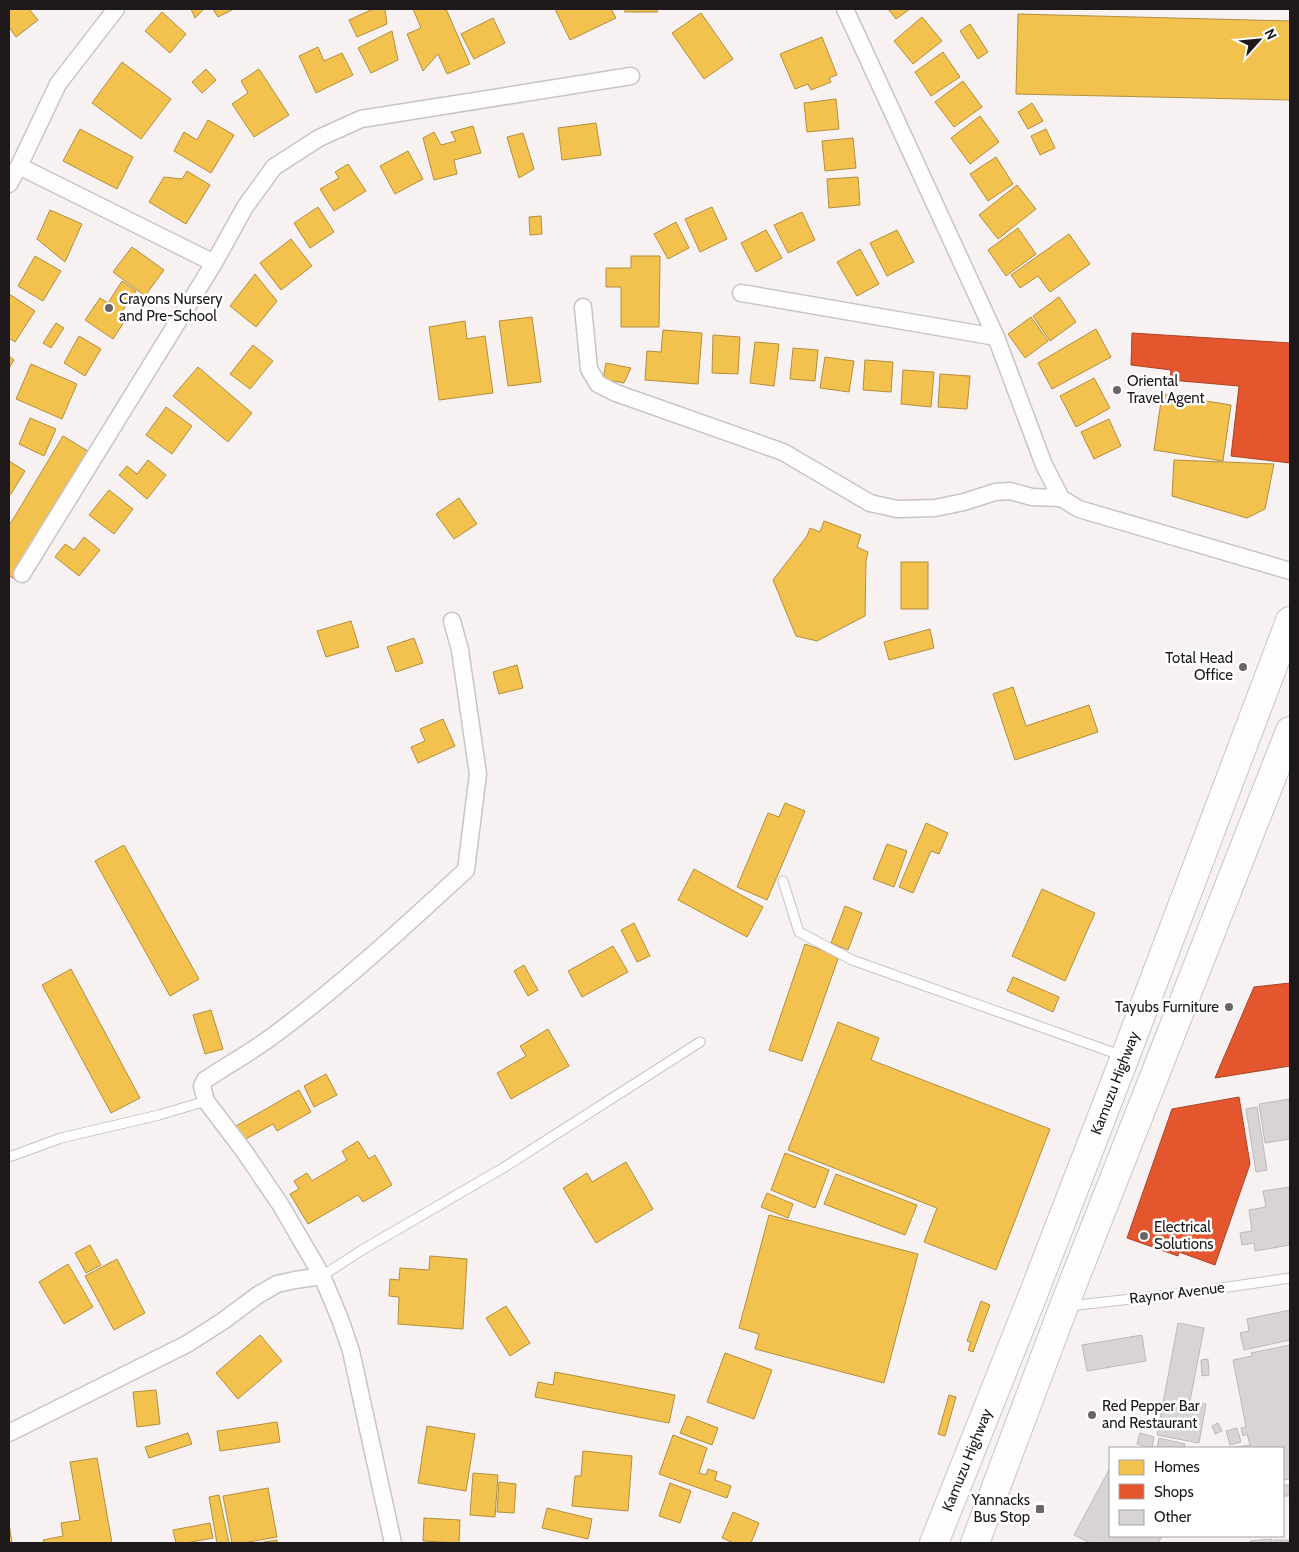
<svg xmlns="http://www.w3.org/2000/svg" width="1299" height="1552" font-family="Cabin,sans-serif">
<rect width="100%" height="100%" fill="#f7f1f2"/>
<g fill="#f2c14e" stroke="#b28f3e">
<polygon points="9,9 29,9 38,20 16,37 9,27"/>
<polygon points="191,9 204,9 195,18"/>
<polygon points="213,9 234,9 218,17"/>
<polygon points="373,9 385,9 387,24 357,37 349,20"/>
<polygon points="413,9 446,9 470,64 447,74 438,54 423,71 407,34 421,28"/>
<polygon points="555,9 611,9 616,18 570,40"/>
<rect x="625" y="9" width="32" height="3"/>
<polygon points="888,9 910,9 896,19"/>
<polygon points="162,12 186,34 170,53 145,31"/>
<polygon points="701,13 733,59 704,79 672,33"/>
<polygon points="1018,14 1290,21 1290,100 1016,94"/>
<polygon points="922,17 942,41 913,64 894,41"/>
<polygon points="493,18 505,43 474,59 461,34"/>
<polygon points="970,24 988,52 978,59 960,31"/>
<polygon points="392,31 398,60 371,73 358,48"/>
<polygon points="822,37 837,75 829,78 831,82 811,90 808,84 795,89 780,54"/>
<polygon points="318,47 324,61 342,53 353,75 316,93 299,56"/>
<polygon points="943,52 960,77 931,96 915,72"/>
<polygon points="122,62 171,99 141,139 92,103"/>
<polygon points="206,69 216,80 202,93 192,82"/>
<polygon points="259,69 289,115 254,137 232,104 248,93 241,81"/>
<polygon points="963,81 982,107 954,127 935,102"/>
<polygon points="836,99 839,129 807,132 804,103"/>
<polygon points="1032,103 1043,121 1028,129 1018,112"/>
<polygon points="980,116 999,142 970,164 951,138"/>
<polygon points="208,120 234,135 211,173 174,151 184,132 197,140"/>
<polygon points="596,123 601,155 562,160 558,128"/>
<polygon points="473,126 481,153 454,160 457,174 434,180 423,138 434,132 441,145 456,141 451,132"/>
<polygon points="80,129 133,157 117,189 63,161"/>
<polygon points="1046,129 1055,148 1040,155 1031,136"/>
<polygon points="523,133 534,169 519,178 507,137"/>
<polygon points="853,138 856,168 825,171 822,141"/>
<polygon points="408,151 423,179 395,194 380,166"/>
<polygon points="996,157 1013,184 988,201 970,174"/>
<polygon points="348,164 366,191 334,211 320,189 339,178 335,172"/>
<polygon points="187,171 210,185 186,224 149,202 164,177 182,179"/>
<polygon points="858,177 860,205 829,208 827,179"/>
<polygon points="1017,185 1036,209 998,239 979,215"/>
<polygon points="318,207 334,232 310,248 294,223"/>
<polygon points="712,207 727,239 700,252 685,219"/>
<polygon points="50,210 82,224 65,262 37,239"/>
<polygon points="802,212 815,240 788,253 774,225"/>
<polygon points="541,216 542,234 530,235 529,217"/>
<polygon points="676,222 689,248 668,259 654,234"/>
<polygon points="1018,228 1036,254 1006,276 988,250"/>
<polygon points="766,230 782,258 756,272 741,243"/>
<polygon points="897,230 914,262 887,276 870,243"/>
<polygon points="1069,234 1090,264 1050,292 1038,276 1020,288 1011,275"/>
<polygon points="291,239 312,266 281,290 260,263"/>
<polygon points="132,247 164,270 145,296 113,272"/>
<polygon points="860,249 879,284 857,296 837,262"/>
<polygon points="35,256 61,271 43,301 18,286"/>
<polygon points="631,256 660,256 659,327 621,327 621,287 606,287 606,268 631,268"/>
<polygon points="255,274 277,301 256,327 230,306"/>
<polygon points="122,281 136,291 121,313 128,316 113,339 85,320 100,298 108,303"/>
<polygon points="9,294 35,311 15,342 9,338"/>
<polygon points="1059,297 1076,322 1050,341 1033,316"/>
<polygon points="532,317 541,382 508,386 499,321"/>
<polygon points="1031,317 1048,341 1025,358 1008,334"/>
<polygon points="465,321 467,339 485,336 493,393 439,400 429,327"/>
<polygon points="56,323 64,328 51,348 43,343"/>
<polygon points="1096,329 1111,357 1052,389 1038,363"/>
<polygon points="663,330 702,333 698,384 645,380 647,351 661,352"/>
<polygon points="713,335 740,337 738,374 712,373"/>
<polygon points="79,336 101,349 85,376 64,363"/>
<polygon points="755,342 779,344 774,386 750,383"/>
<polygon points="253,345 273,361 250,389 230,374"/>
<polygon points="793,348 818,350 815,381 790,379"/>
<polygon points="9,356 14,360 9,368"/>
<polygon points="825,357 854,361 849,392 820,388"/>
<polygon points="865,360 893,362 891,392 863,390"/>
<polygon points="606,363 631,368 624,383 603,379"/>
<polygon points="31,364 77,384 62,419 16,399"/>
<polygon points="198,367 252,413 228,442 173,396"/>
<polygon points="903,370 934,372 931,407 901,404"/>
<polygon points="940,374 970,376 967,409 938,407"/>
<polygon points="1094,378 1110,408 1076,427 1060,396"/>
<polygon points="1162,394 1231,405 1223,461 1154,450"/>
<polygon points="166,407 192,426 172,454 146,435"/>
<polygon points="30,418 56,429 44,456 19,444"/>
<polygon points="1109,419 1121,446 1094,459 1081,432"/>
<polygon points="63,436 91,453 15,579 9,576 9,526"/>
<polygon points="148,460 166,475 147,499 119,475 127,466 137,474"/>
<polygon points="1174,460 1274,464 1265,509 1247,518 1172,496"/>
<polygon points="9,461 25,471 11,494 9,493"/>
<polygon points="109,490 133,509 114,534 89,515"/>
<polygon points="459,498 477,524 454,539 436,514"/>
<polygon points="824,521 861,535 857,547 868,552 866,561 865,616 817,641 796,636 773,580 807,536 810,528 820,532"/>
<polygon points="84,537 100,550 79,576 55,557 65,544 74,550"/>
<rect x="901" y="562" width="27" height="47"/>
<polygon points="351,621 359,647 326,657 317,631"/>
<polygon points="930,629 934,648 889,660 884,642"/>
<polygon points="414,638 423,663 396,672 387,647"/>
<polygon points="517,665 523,688 499,694 493,672"/>
<polygon points="1013,687 1026,726 1089,705 1098,732 1015,760 993,694"/>
<polygon points="443,719 455,746 418,763 411,747 425,741 420,729"/>
<polygon points="785,803 805,811 767,900 737,887 768,813 779,817"/>
<polygon points="926,823 948,833 939,854 931,851 913,893 899,887"/>
<polygon points="887,844 907,851 894,887 873,879"/>
<polygon points="124,845 199,979 170,996 95,861"/>
<polygon points="694,869 763,907 747,937 678,900"/>
<polygon points="1042,889 1095,913 1065,981 1012,956"/>
<polygon points="845,906 862,913 848,950 831,943"/>
<polygon points="634,923 650,956 637,962 621,930"/>
<polygon points="805,944 839,956 802,1061 769,1050"/>
<polygon points="613,946 628,972 582,997 568,971"/>
<polygon points="524,965 538,990 528,996 514,971"/>
<polygon points="71,969 140,1098 111,1113 42,985"/>
<polygon points="1013,977 1059,997 1053,1012 1007,991"/>
<polygon points="211,1010 223,1049 205,1054 193,1015"/>
<polygon points="838,1022 879,1038 871,1060 1050,1129 996,1270 924,1242 937,1208 788,1150"/>
<polygon points="548,1029 569,1066 511,1099 497,1073 526,1056 520,1046"/>
<polygon points="326,1074 337,1095 314,1107 304,1086"/>
<polygon points="299,1090 311,1112 277,1131 273,1124 244,1140 236,1126"/>
<polygon points="358,1141 369,1159 375,1155 392,1185 363,1202 358,1195 308,1224 290,1194 299,1189 294,1181 307,1173 312,1181 347,1160 342,1151"/>
<polygon points="785,1153 829,1170 815,1208 771,1190"/>
<polygon points="626,1162 653,1209 596,1243 563,1188 587,1173 592,1182"/>
<polygon points="836,1174 917,1205 905,1235 824,1204"/>
<polygon points="767,1193 793,1204 788,1218 761,1207"/>
<polygon points="769,1215 918,1254 884,1383 755,1349 759,1334 739,1328"/>
<polygon points="90,1245 101,1265 86,1273 75,1253"/>
<polygon points="430,1256 467,1259 463,1329 398,1324 399,1297 389,1296 390,1279 399,1280 400,1268 429,1270"/>
<polygon points="117,1259 145,1313 114,1330 85,1276"/>
<polygon points="68,1264 93,1307 64,1324 39,1282"/>
<polygon points="981,1301 990,1305 973,1352 968,1350 971,1342 967,1341"/>
<polygon points="506,1306 530,1343 510,1356 486,1318"/>
<polygon points="260,1335 282,1361 238,1399 216,1373"/>
<polygon points="725,1353 772,1370 754,1419 707,1402"/>
<polygon points="555,1372 675,1395 669,1423 535,1397 538,1382 553,1385"/>
<polygon points="156,1390 160,1424 137,1427 133,1392"/>
<polygon points="949,1395 956,1397 945,1436 938,1434"/>
<polygon points="687,1416 718,1428 712,1445 680,1433"/>
<polygon points="277,1422 280,1442 220,1451 217,1431"/>
<polygon points="427,1426 475,1434 466,1491 418,1483"/>
<polygon points="188,1433 192,1444 149,1458 145,1447"/>
<polygon points="673,1435 707,1448 699,1473 706,1475 708,1469 717,1472 715,1480 731,1486 727,1498 659,1474"/>
<polygon points="583,1451 632,1456 628,1511 572,1506 575,1476 581,1476"/>
<polygon points="97,1458 112,1543 44,1543 43,1540 63,1536 61,1523 80,1520 70,1462"/>
<polygon points="473,1473 498,1475 495,1517 470,1515"/>
<polygon points="499,1482 516,1484 514,1513 497,1512"/>
<polygon points="670,1483 691,1491 680,1523 659,1516"/>
<polygon points="268,1488 277,1537 243,1543 232,1543 223,1496"/>
<polygon points="219,1495 229,1543 217,1543 209,1497"/>
<polygon points="547,1508 592,1519 588,1539 542,1528"/>
<polygon points="733,1512 759,1523 751,1543 734,1543 722,1538"/>
<polygon points="424,1518 460,1520 459,1543 423,1541"/>
<polygon points="210,1523 213,1538 186,1543 176,1543 173,1530"/>
<polygon points="9,1524 12,1543 9,1543"/>
<polygon points="277,1540 277,1543 258,1543"/>
</g>
<g fill="#e4572e" stroke="#a84428">
<polygon points="1132,333 1290,343 1290,463 1231,456 1239,386 1170,380 1171,370 1131,365"/>
<polygon points="1290,983 1290,1066 1215,1078 1254,987"/>
<polygon points="1239,1097 1250,1164 1215,1265 1179,1252 1178,1256 1127,1238 1172,1109"/>
</g>
<g fill="#d8d3d4" stroke="#bdb9ba">
<polygon points="1290,1099 1290,1139 1265,1143 1259,1104"/>
<polygon points="1257,1107 1267,1170 1256,1172 1246,1109"/>
<polygon points="1290,1187 1290,1245 1255,1251 1254,1243 1242,1245 1240,1233 1252,1231 1249,1210 1266,1207 1263,1191"/>
<polygon points="1290,1310 1290,1340 1244,1350 1240,1333 1249,1331 1247,1319"/>
<polygon points="1178,1323 1204,1328 1190,1401 1206,1404 1199,1443 1157,1435"/>
<polygon points="1142,1335 1146,1361 1087,1371 1082,1345"/>
<polygon points="1290,1345 1290,1479 1283,1480 1283,1448 1230,1448 1250,1445 1247,1434 1243,1436 1241,1428 1246,1427 1233,1360 1252,1356 1251,1353"/>
<polygon points="1208,1359 1209,1375 1202,1376 1201,1360"/>
<polygon points="1218,1423 1222,1431 1215,1434 1212,1426"/>
<polygon points="1237,1428 1241,1442 1230,1445 1226,1431"/>
<polygon points="1140,1433 1154,1437 1152,1448 1137,1444"/>
<polygon points="1159,1438 1185,1444 1184,1448 1157,1448"/>
<polygon points="1110,1468 1110,1536 1162,1536 1158,1543 1090,1543 1074,1535"/>
<rect x="1283" y="1485" width="7" height="11"/>
<polygon points="1272,1539 1272,1543 1250,1543 1250,1541"/>
<rect x="1274" y="1540" width="16" height="3"/>
</g>
<g fill="none" stroke-linecap="round" stroke-linejoin="round">
<g stroke="#c8c4c5" stroke-width="11">
<g id="service">
<polyline points="783,881 799,932 852,960 1123,1056"/>
<polyline points="9,1157 61,1138 159,1115 206,1101"/>
<polyline points="322,1276 362,1250 503,1168 700,1042"/>
<polyline points="1069,1306 1193,1292 1290,1278"/>
</g>
</g>
<g stroke="#c8c4c5" stroke-width="19">
<g id="minor">
<polyline points="845,9 996,337 1044,465 1061,498 1079,509 1290,571"/>
<polyline points="19,166 214,263"/>
<polyline points="9,184 19,166 58,84 116,9"/>
<polyline points="741,293 996,337"/>
<polyline points="583,307 589,369 598,384 616,393 783,452 870,503 897,509 935,508 964,502 995,492 1010,491 1032,497 1061,498"/>
<polyline points="22,574 214,263 245,207 274,167 319,138 361,119 631,76"/>
<polyline points="9,1433 187,1344 223,1321 258,1295 277,1284 295,1280 322,1276"/>
<path d="M393 1543 351 1351 340 1319 322 1276 280 1204 244 1151 206 1101 202 1086 205 1080C229 1064 255 1050 278 1032 344 983 405 926 466 870L478 774 460 650 452 621"/>
</g>
</g>
<g stroke="#c8c4c5" stroke-width="30">
<g id="trunk">
<polyline points="934,1543 1031,1300 1125,1057 1290,621"/>
<polyline points="975,1543 1064,1306 1290,731"/>
</g>
</g>
<use href="#service" stroke="#fefdfd" stroke-width="9"/>
<use href="#minor" stroke="#fefdfd" stroke-width="16"/>
<use href="#trunk" stroke="#fefdfd" stroke-width="28"/>
</g>
<g fill="#696566" stroke="#fff" stroke-width="2">
<circle cx="109" cy="308" r="5"/>
<circle cx="1117" cy="390" r="5"/>
<circle cx="1243" cy="667" r="5"/>
<circle cx="1229" cy="1007" r="5"/>
<circle cx="1144" cy="1236" r="5"/>
<circle cx="1092" cy="1415" r="5"/>
<rect x="1035" y="1504" width="10" height="10" rx="2.5"/>
</g>
<g text-anchor="middle" stroke-width="5" stroke-linejoin="round" paint-order="stroke">
<g font-size="15" fill="#1d191a" stroke="#fff" text-anchor="start">
<text x="119" y="304">Crayons Nursery<tspan x="119" dy="17">and Pre-School</tspan></text>
<text x="1127" y="386">Oriental<tspan x="1127" dy="17">Travel Agent</tspan></text>
<text x="1233" y="663" text-anchor="end">Total Head<tspan x="1233" dy="17">Office</tspan></text>
<text x="1219" y="1012" text-anchor="end">Tayubs Furniture</text>
<text x="1154" y="1232">Electrical<tspan x="1154" dy="17">Solutions</tspan></text>
<text x="1102" y="1411">Red Pepper Bar<tspan x="1102" dy="17">and Restaurant</tspan></text>
<text x="1030" y="1505" text-anchor="end">Yannacks<tspan x="1030" dy="17">Bus Stop</tspan></text>
</g>
<g font-size="15" fill="#1d191a" stroke="#fff">
<text transform="translate(1115 1083) rotate(-69)" y="5">Kamuzu Highway</text>
<text transform="translate(1177 1293) rotate(-7)" y="5">Raynor Avenue</text>
<text transform="translate(967 1460) rotate(-68)" y="5">Kamuzu Highway</text>
</g>
</g>
<rect width="1299" height="1552" fill="none" stroke="#1d191a" stroke-width="20"/>
<rect x="1109" y="1447" width="175" height="90" fill="#ffffff" stroke="#a5a3a3"/>
<rect x="1119" y="1460" width="25" height="15" fill="#f2c14e" stroke="#a5a3a3"/>
<text x="1154" y="1472" font-size="15" fill="#1d191a">Homes</text>
<rect x="1119" y="1484" width="25" height="15" fill="#e4572e" stroke="#a5a3a3"/>
<text x="1154" y="1497" font-size="15" fill="#1d191a">Shops</text>
<rect x="1119" y="1510" width="25" height="15" fill="#d8d3d4" stroke="#a5a3a3"/>
<text x="1154" y="1522" font-size="15" fill="#1d191a">Other</text>
<g transform="translate(1259 40) rotate(63)" stroke="#ffffff" stroke-width="4" paint-order="stroke">
<path d="M0-4L9 19L0 12L-9 19Z" fill="#1d191a"/>
<text y="-8" font-size="14" font-weight="bold" text-anchor="middle" fill="#1d191a">N</text>
</g>
</svg>
